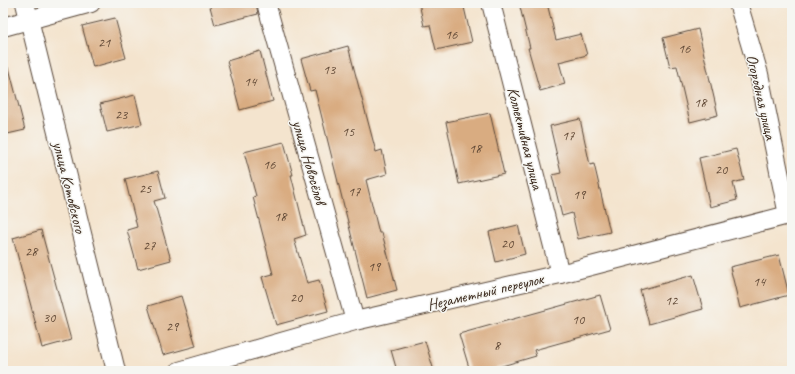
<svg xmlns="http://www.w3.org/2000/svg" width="795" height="374" font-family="Caveat,sans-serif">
<rect width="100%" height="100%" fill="#f6f6f2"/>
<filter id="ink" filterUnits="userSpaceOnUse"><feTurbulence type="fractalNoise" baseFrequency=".025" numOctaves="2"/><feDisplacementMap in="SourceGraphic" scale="8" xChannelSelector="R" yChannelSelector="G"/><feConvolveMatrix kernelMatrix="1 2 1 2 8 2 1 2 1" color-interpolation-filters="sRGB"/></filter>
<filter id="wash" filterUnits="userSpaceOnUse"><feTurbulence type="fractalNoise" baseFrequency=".012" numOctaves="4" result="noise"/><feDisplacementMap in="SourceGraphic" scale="16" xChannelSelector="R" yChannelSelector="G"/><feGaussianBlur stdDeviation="0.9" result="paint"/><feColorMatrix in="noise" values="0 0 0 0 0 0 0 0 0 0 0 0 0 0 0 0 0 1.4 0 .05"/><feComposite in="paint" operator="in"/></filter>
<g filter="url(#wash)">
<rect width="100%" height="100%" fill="#f4e4ce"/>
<g id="blocks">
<g fill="#d9ac81">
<polygon points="209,3 256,3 258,14 215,25"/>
<polygon points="419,3 463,3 472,42 436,50 430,25 424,26"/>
<polygon points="519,3 547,3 556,40 581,34 587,55 559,62 565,84 540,91 528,48 530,48"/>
<polygon points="115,18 126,58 93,67 82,26"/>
<polygon points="698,29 718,115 690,122 677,66 670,67 663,38"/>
<polygon points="348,46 376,152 382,150 387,174 366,180 379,233 382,233 397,290 367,298 315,90 310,91 301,59"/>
<polygon points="260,51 273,101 240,110 227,61"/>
<polygon points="9,68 25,130 3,135 3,69"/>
<polygon points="135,95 142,124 107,132 100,104"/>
<polygon points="490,113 504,174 459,184 446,122"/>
<polygon points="580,119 590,165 594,164 610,232 578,239 572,213 562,216 552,175 561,173 550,126"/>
<polygon points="284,142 293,175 291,175 306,235 294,239 307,283 319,280 328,311 276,325 262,277 273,274 253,197 256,196 244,152"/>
<polygon points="736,149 744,180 733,183 737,200 710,207 699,158"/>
<polygon points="158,171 165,198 154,201 171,260 138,269 127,230 137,227 125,179"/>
<polygon points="518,225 525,254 496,262 489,232"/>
<polygon points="41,230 71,340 42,348 13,238"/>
<polygon points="779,255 789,295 740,308 730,267"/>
<polygon points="693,275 703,309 649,324 640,290"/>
<polygon points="600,295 610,329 534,350 536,356 485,371 470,371 459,334"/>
<polygon points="181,296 196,346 163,355 148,306"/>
<polygon points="425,341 434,371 397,371 391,350"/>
</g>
</g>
</g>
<g filter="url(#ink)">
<use href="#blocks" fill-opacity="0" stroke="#574638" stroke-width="1"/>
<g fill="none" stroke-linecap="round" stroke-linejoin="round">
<g stroke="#574638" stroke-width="20">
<g id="minor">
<polyline points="25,3 116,371"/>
<polyline points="266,3 355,321"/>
<polyline points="491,3 560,274"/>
<polyline points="738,3 759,74 788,215"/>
<polyline points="3,27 91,3"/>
<polyline points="179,371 355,321 560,274 792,214"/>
</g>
</g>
<use href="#minor" stroke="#fff" stroke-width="18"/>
</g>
</g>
<g text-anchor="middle" stroke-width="3" stroke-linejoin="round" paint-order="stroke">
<g font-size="14" fill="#624a37">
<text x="451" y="39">16</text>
<text x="104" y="47">21</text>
<text x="684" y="53">16</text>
<text x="329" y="74">13</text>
<text x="250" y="86">14</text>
<text x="700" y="107">18</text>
<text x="121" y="119">23</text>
<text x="348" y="136">15</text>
<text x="568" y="140">17</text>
<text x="475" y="153">18</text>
<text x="269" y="169">16</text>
<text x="721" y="174">20</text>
<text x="145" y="193">25</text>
<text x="354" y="196">17</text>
<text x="579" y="199">19</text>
<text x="280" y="221">18</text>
<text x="507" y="248">20</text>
<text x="149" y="250">27</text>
<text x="31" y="256">28</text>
<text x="374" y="271">19</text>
<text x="759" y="286">14</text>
<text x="296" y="302">20</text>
<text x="671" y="305">12</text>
<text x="49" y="322">30</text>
<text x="578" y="324">10</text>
<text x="172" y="331">29</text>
<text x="497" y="350">8</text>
</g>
<g font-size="16" fill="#3b2a1e" stroke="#f6f6f2">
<text transform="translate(762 97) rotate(77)" y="6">Огородная улица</text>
<text transform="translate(526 138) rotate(76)" y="6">Коллективная улица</text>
<text transform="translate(310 162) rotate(74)" y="6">улица Новосёлов</text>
<text transform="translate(70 187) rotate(76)" y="6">улица Котовского</text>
<text transform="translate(485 291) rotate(-13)" y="6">Незаметный переулок</text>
</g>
</g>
<rect width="795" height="374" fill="none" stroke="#f6f6f2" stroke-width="16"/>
</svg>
